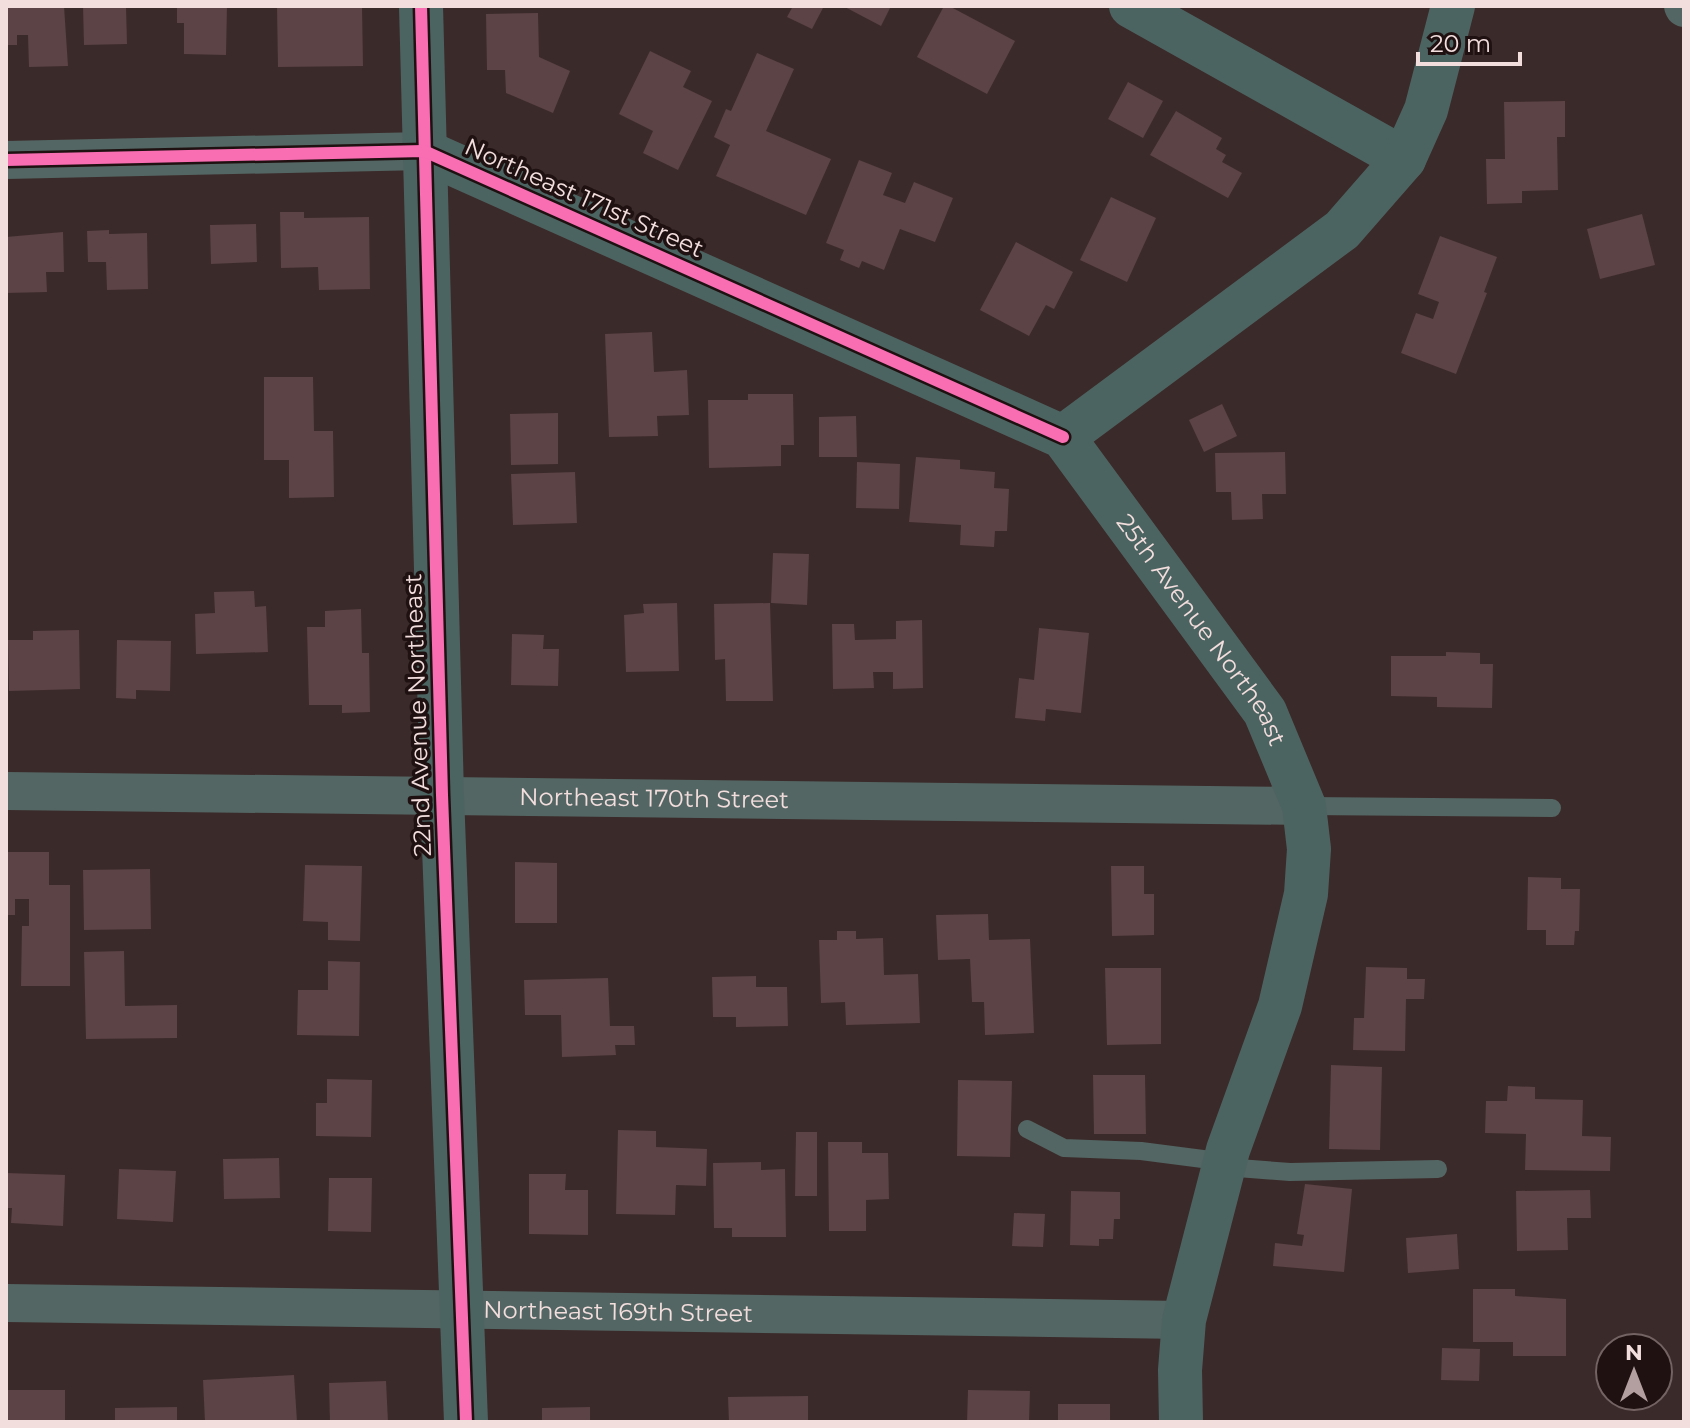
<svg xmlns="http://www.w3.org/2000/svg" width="1690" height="1428" font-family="Montserrat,sans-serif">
<rect width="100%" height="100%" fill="#3b2a2a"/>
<g fill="#5c4345">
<polygon points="6,6 64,6 68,66 29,67 28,35 17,35 17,45 6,45"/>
<polygon points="83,6 126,6 127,44 84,45"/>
<polygon points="177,6 227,6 226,55 184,54 184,23 177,23"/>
<polygon points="277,6 362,6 363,66 278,67"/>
<polygon points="793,6 824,6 812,29 787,17"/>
<polygon points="843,6 891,6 881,26"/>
<polygon points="944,6 949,6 1015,41 987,94 917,57"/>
<polygon points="538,13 539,57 570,71 553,113 506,93 505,70 487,70 486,14"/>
<polygon points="650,51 691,71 683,87 712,101 678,170 643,153 653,131 619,114"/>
<polygon points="757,53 794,69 766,131 831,159 806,215 716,176 730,145 714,137 726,109 731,111"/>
<polygon points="1128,82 1163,101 1143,138 1108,119"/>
<polygon points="1565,101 1565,137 1557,137 1558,190 1522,191 1522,203 1487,204 1486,159 1505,159 1504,102"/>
<polygon points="1176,111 1222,138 1216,149 1226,155 1222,162 1242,173 1228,198 1150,155"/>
<polygon points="859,160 892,173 883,195 905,203 914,182 953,198 935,242 900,229 884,270 862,261 859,268 840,260 844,250 826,243"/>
<polygon points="1111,197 1156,218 1127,282 1080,260"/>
<polygon points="280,212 304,212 304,218 369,217 370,289 319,290 318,267 281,268"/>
<polygon points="1642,214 1655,265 1600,279 1587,229"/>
<polygon points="256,224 257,262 211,264 210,225"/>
<polygon points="109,230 109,234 147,233 148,289 107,290 106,262 88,262 87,231"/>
<polygon points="63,232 64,272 46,272 47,292 6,293 6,237"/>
<polygon points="1440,236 1497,257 1484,292 1487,293 1456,374 1401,353 1416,313 1433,319 1439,302 1418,294"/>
<polygon points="1016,242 1073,272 1054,309 1046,305 1029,336 980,310"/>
<polygon points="652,332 654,372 687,370 689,415 657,416 658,436 609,437 605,334"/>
<polygon points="264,377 313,377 314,431 333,431 334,497 289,498 289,460 264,460"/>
<polygon points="748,394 793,394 794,445 781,445 781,466 709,468 708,400 748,400"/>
<polygon points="1222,404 1237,436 1204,452 1189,420"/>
<polygon points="558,413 558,464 511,465 510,414"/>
<polygon points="856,416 857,457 819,457 819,417"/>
<polygon points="1285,452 1286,494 1262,494 1263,519 1232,520 1231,492 1216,492 1215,453"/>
<polygon points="916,457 960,460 960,469 995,472 994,488 1009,489 1007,531 995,531 994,547 960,545 961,525 909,522"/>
<polygon points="857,462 900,464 899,509 856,508"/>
<polygon points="575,472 577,523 513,525 511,474"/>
<polygon points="773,553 809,554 807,605 771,603"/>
<polygon points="254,591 255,607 266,606 268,652 196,654 195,614 215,613 214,592"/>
<polygon points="677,603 679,671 626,672 624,615 644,613 643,604"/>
<polygon points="770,603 773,701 726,701 725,659 715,660 714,604"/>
<polygon points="361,609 362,653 369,653 370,712 342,713 342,705 309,705 307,627 325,627 325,611"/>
<polygon points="922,620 923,688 893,689 893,672 873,672 874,688 833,689 832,624 854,624 855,640 896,639 896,621"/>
<polygon points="1039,628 1089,633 1081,713 1046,709 1045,721 1015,718 1019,678 1034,680"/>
<polygon points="79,630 80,689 9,691 8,640 33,640 33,631"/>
<polygon points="512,634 544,635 543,649 559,649 558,686 511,685"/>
<polygon points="117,640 171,641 170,691 136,690 136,699 116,698"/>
<polygon points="1446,652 1480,653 1480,664 1493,664 1492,708 1437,707 1437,697 1391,696 1391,656 1446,656"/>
<polygon points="6,852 49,852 49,885 70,885 70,986 21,986 22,926 29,926 29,899 15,899 15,915 6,915"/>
<polygon points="515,862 557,863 557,923 515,923"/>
<polygon points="305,865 362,866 360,941 328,940 328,922 303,921"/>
<polygon points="1111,866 1144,866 1144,894 1154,894 1154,935 1112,936"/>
<polygon points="150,869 151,929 84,930 83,870"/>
<polygon points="1528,877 1561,878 1561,889 1580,889 1579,931 1575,931 1574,945 1546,945 1546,930 1527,930"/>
<polygon points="988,914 989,940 1030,939 1034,1033 985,1035 984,1002 972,1002 970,959 938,960 936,915"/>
<polygon points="837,931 856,931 856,939 883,938 884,975 918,974 920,1023 846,1025 845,1002 821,1003 819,940 837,940"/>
<polygon points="124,951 125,1006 177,1005 177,1038 86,1039 84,952"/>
<polygon points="328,961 360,962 359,1036 297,1035 298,990 328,990"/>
<polygon points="1366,967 1407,968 1407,979 1425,979 1424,999 1406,999 1405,1051 1353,1050 1354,1018 1364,1018"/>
<polygon points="1105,968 1161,968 1161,1044 1107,1045"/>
<polygon points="756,976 756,987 787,987 788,1026 736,1027 736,1017 713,1017 712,977"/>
<polygon points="608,978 610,1026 634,1026 635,1045 615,1045 616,1055 562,1057 561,1015 525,1015 524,980"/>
<polygon points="1331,1065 1382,1067 1380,1150 1329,1149"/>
<polygon points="1093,1075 1145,1075 1146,1134 1094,1134"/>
<polygon points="327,1079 372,1080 371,1137 316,1136 316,1103 327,1103"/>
<polygon points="958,1080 1012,1081 1010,1157 957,1156"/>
<polygon points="1508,1086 1535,1087 1535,1099 1583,1100 1582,1136 1611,1137 1610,1171 1525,1170 1526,1134 1485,1133 1486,1101 1507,1101"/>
<polygon points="618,1130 656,1131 656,1147 707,1149 706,1186 676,1185 675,1215 616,1214"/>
<polygon points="796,1132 817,1132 817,1196 795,1196"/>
<polygon points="828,1142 862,1142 862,1153 888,1153 889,1199 866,1200 866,1231 829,1231"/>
<polygon points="279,1158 280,1198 224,1199 223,1159"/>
<polygon points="761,1162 761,1170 785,1169 786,1237 732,1237 732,1228 714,1228 713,1163"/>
<polygon points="119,1169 176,1171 173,1222 117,1219"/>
<polygon points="6,1173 65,1175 63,1226 11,1223 12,1208 6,1208"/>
<polygon points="529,1174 566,1174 565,1190 588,1190 588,1235 529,1234"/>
<polygon points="329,1178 372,1178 371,1232 328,1231"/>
<polygon points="1305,1184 1352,1189 1344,1272 1273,1266 1275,1243 1302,1246 1304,1235 1297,1234"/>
<polygon points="1590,1190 1591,1218 1567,1218 1568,1250 1517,1251 1516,1191"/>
<polygon points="1071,1191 1120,1192 1120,1219 1114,1219 1113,1239 1099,1239 1099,1246 1070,1245"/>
<polygon points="1014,1213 1045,1214 1043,1247 1012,1246"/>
<polygon points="1457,1234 1459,1269 1408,1273 1406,1238"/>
<polygon points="1473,1289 1515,1289 1515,1296 1566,1299 1566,1356 1513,1356 1513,1342 1473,1342"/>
<polygon points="1442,1348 1480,1349 1479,1381 1441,1380"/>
<polygon points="294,1375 297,1422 205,1422 203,1380"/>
<polygon points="386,1381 388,1422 330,1422 329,1383"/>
<rect x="6" y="1390" width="59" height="32"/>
<polygon points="968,1390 1030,1391 1029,1422 967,1422"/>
<polygon points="808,1396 808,1422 729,1422 728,1397"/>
<rect x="1058" y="1404" width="52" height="18"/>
<polygon points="177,1407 177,1422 115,1422 115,1408"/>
<polygon points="590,1407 590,1422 542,1422 542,1408"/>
</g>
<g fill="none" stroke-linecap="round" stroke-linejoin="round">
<g stroke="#536663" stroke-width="18">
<polyline points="1304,806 1552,808"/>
<polyline points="1027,1129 1064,1148 1141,1151 1226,1162"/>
<polyline points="1225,1167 1290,1172 1438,1169"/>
</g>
<g stroke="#536663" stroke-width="38">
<polyline points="1683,6 1684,8"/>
<polyline points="6,160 424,151"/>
<path id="s1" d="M6 791 1304 806"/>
<path id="s2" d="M6 1303 1184 1320"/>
</g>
<g stroke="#4c6461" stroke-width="44">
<polyline points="421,6 442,795 466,1422"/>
<polyline points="1131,6 1404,159"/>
<path id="s3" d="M424 151 1063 437 1265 712 1304 806 1309 849 1306 894 1280 1006 1228 1150 1184 1320 1180 1370 1181 1422"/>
<polyline points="1063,437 1342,230 1404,159 1426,110 1453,6"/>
</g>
<g stroke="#1f1111" stroke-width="17">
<g id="cycleway">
<polyline points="421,6 442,795 466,1422"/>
<polyline points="6,160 424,151 1063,437"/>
</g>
</g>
<use href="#cycleway" stroke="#f96db3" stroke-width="12"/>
</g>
<g text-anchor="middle" stroke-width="7" stroke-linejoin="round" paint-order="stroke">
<g font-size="24" fill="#f3dede" stroke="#1f1111">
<text transform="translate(584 198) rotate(24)" y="8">Northeast 171st Street</text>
<text dy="8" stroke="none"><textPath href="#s3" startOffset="938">25th Avenue Northeast</textPath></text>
<text transform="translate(418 715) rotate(-92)" y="8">22nd Avenue Northeast</text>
<text dy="8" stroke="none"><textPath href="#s1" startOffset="648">Northeast 170th Street</textPath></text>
<text dy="8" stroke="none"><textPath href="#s2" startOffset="612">Northeast 169th Street</textPath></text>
</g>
</g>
<rect width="1690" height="1428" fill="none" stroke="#f3dede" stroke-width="16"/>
<g transform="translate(1634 1372)"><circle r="38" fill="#1f1111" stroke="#746363" stroke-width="2"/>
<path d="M0-6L14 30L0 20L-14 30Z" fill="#b39f9f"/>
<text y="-12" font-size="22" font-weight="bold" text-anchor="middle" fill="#f3dede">N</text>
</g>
<path d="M1418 52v12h102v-12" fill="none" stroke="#f3dede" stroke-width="4"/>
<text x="1430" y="52" font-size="24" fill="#f3dede" stroke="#1f1111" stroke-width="6" paint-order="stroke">20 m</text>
</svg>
